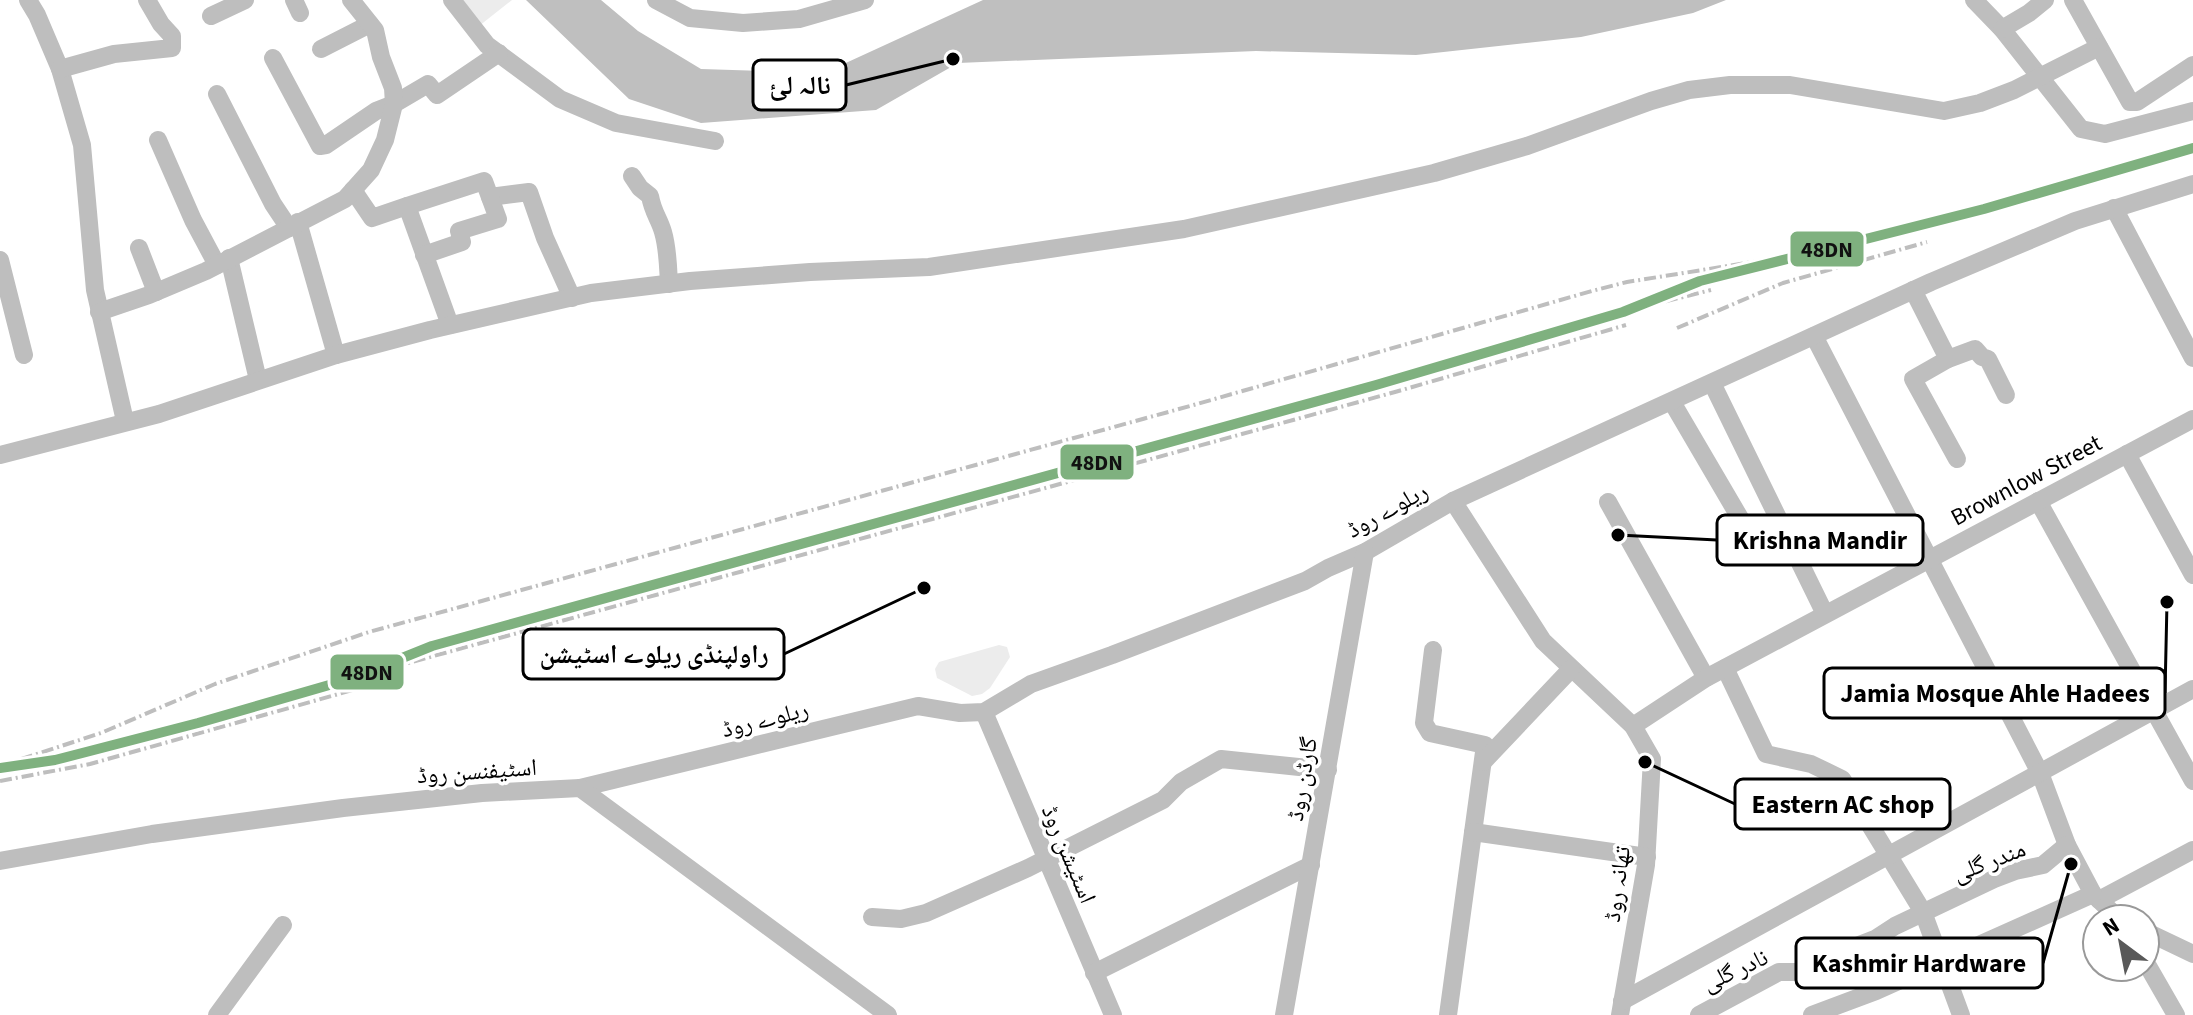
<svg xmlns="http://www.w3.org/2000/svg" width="2193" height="1015" font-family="'Source Sans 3','Noto Naskh Arabic',sans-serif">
<rect width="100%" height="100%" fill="#fff"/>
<g fill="#ececec">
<polygon points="463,0 512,0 479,26"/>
<polygon points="999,645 1007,647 1010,657 990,688 982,694 972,696 937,678 935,669 939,662"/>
</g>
<polygon fill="#bfbfbf" points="526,0 601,0 638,31 701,69 824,73 983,0 1726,0 1693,13 1581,37 1416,55 1256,51 958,63 876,110 701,123 629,99"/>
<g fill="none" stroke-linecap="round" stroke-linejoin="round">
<g stroke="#bebebe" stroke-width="18">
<polyline points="28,0 37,15 60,69 82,145 95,290 125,421"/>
<polyline points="294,0 300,13"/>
<polyline points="452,0 487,45 560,99 616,123 715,141"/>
<polyline points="656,0 690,18 743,23 799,19 865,0"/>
<polyline points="1974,0 2002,29 2081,129 2105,134 2193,111"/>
<polyline points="2073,0 2130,102 2137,102 2193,65"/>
<polyline points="211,16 245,0"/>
<polyline points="2002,29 2029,13 2045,0"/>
<polyline points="321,49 370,24"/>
<polyline points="273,58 320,146 326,145 376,111 394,104 428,84 437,95 499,53"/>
<polyline points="60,69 114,54 172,48 172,36 161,24 147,0"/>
<polyline points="217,94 273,204 289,228"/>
<polyline points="158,140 193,220 217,265"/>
<path d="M632 176 640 188 650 196C653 213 659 218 663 232 668 249 668 266 669 284"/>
<polyline points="353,190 372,218 407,206 450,325"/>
<polyline points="490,197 529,192 545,238 572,298"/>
<polyline points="407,206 484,181 498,219 459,231 462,242 424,255"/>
<polyline points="2114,208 2193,358"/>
<polyline points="298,222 336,355"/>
<polyline points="139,248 156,292"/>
<polyline points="229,258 258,380"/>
<polyline points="0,260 24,355"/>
<polyline points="1913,290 1948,359"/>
<polyline points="99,312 149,295 206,271 345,199 371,170 385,140 394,104 393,88 381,57 375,30 351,0"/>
<polyline points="1814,336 2040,773 2067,845 2093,894 2119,919"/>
<polyline points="1712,383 1825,614"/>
<polyline points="1672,402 1747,530"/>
<polyline points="2127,454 2193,575"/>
<polyline points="0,455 159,414 336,355 430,330 591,293 690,281 810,272 929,267 1184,229 1434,173 1527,146 1651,101 1689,90 1730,85 1790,85 1944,111 1980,103 2014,90 2099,47"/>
<polyline points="1957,459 1913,379 1948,359 1975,349 1982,357 1988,359 2006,395"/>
<polyline points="1453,501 1543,641 1633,726 1652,759 1646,865 1620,1015"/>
<polyline points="2038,501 2193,781"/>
<polyline points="1608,502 1706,678"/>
<polyline points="1433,650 1424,723 1430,733 1485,745 1448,1015"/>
<polyline points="1725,668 1766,754 1811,764 1842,779 1923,912 1961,1015"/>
<polyline points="984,712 1113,1015"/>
<polyline points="1633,726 1706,678 2193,419"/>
<polyline points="1483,762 1571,669"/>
<polyline points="580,788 918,706 960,713 984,712 1031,684 1112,655 1305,581 1328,568 1365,552 1453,501 1931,282 2075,221 2193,184"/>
<polyline points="1473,832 1647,857"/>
<polyline points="0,861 152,834 343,808 482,793 580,788 888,1015"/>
<polyline points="2099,900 2193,850"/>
<polyline points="872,917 901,919 926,913 1028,868 1163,800 1181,782 1221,759 1328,770"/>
<polyline points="2145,931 2193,954"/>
<polyline points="2145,961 2176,1015"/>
<polyline points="1094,973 1311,865"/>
<polyline points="1622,1001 2193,689"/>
<polyline points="217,1015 283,925"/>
<polyline points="1284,1015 1365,552"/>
<polyline points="1699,1015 1779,972 1799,972 1826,958 1875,939 1895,926 1994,879 2015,871 2043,865 2067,845"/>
<polyline points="1812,1015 1876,991 2093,894"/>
</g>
<g stroke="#bebebe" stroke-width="4" stroke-dasharray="12 4 2 4" stroke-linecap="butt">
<polyline points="1623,312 1711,290"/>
<polyline points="1677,328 1783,283 1927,242"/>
<polyline points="350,679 1395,392 1626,325"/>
<polyline points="0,766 101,733 215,684 369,632 1190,406 1592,291 1627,282 1809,253"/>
<polyline points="0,781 90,764 367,686"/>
</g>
<g stroke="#fff" stroke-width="16">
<polyline id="rail-1" points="0,768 55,760 198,723 350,679 432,646 1376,385 1623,312 1700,281 1984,209 2193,148"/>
</g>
<use href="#rail-1" stroke="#7fb17f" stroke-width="10"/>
</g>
<g text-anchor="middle" stroke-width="7" stroke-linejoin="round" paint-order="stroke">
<g font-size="24" fill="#000" stroke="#fff">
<text transform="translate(2026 480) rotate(-28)" y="8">Brownlow Street</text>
<text transform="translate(1387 510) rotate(-29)" y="8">ریلوے روڈ</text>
<text transform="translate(765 719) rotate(-14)" y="8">ریلوے روڈ</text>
<text transform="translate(477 771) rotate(-4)" y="8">اسٹیفنسن روڈ</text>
<text transform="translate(1302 779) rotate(-80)" y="8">گارڈن روڈ</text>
<text transform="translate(1069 854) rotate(67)" y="8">اسٹیشن روڈ</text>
<text transform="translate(1989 861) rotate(-21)" y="8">مندر گلی</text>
<text transform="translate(1617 884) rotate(-82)" y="8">تھانہ روڈ</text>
<text transform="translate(1735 970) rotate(-25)" y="8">نادر گلی</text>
</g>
</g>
<path fill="none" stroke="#000" stroke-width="3" d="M953 59L846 85M1618 535L1717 540M924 588L784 654M2167 602L2165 693M1645 762L1735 804M2071 864L2043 963"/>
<g fill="#000" stroke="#fff" stroke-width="3">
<circle cx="953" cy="59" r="8"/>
<circle cx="1618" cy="535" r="8"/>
<circle cx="924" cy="588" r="8"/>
<circle cx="2167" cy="602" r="8"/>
<circle cx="1645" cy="762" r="8"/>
<circle cx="2071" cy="864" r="8"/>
</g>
<g fill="#fff" stroke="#000" stroke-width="3">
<rect x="753" y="60" width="93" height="50" rx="8"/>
<rect x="1717" y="515" width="206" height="50" rx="8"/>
<rect x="523" y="629" width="261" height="50" rx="8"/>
<rect x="1824" y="668" width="341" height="50" rx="8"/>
<rect x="1735" y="779" width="215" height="50" rx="8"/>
<rect x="1796" y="938" width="247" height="50" rx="8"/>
</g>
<g font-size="26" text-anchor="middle" font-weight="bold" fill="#000">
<text x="800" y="94">نالہ لئ</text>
<text x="1820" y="549">Krishna Mandir</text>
<text x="654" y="663">راولپنڈی ریلوے اسٹیشن</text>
<text x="1995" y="702">Jamia Mosque Ahle Hadees</text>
<text x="1843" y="813">Eastern AC shop</text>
<text x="1919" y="972">Kashmir Hardware</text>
</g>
<g stroke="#fff" stroke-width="3">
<rect x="1789" y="230" width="76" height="38" rx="8" fill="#7fb17f"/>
<rect x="1059" y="443" width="76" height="38" rx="8" fill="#7fb17f"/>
<rect x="329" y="653" width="76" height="38" rx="8" fill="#7fb17f"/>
</g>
<g font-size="22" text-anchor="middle" font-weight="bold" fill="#111">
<text x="1827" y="257">48DN</text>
<text x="1097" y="470">48DN</text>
<text x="367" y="680">48DN</text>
</g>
<g transform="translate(2121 943) rotate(328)"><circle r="38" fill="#ffffff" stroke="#999999" stroke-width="2"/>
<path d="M0-6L14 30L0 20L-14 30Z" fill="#595959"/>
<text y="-12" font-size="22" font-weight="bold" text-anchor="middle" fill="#000000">N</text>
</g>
</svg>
